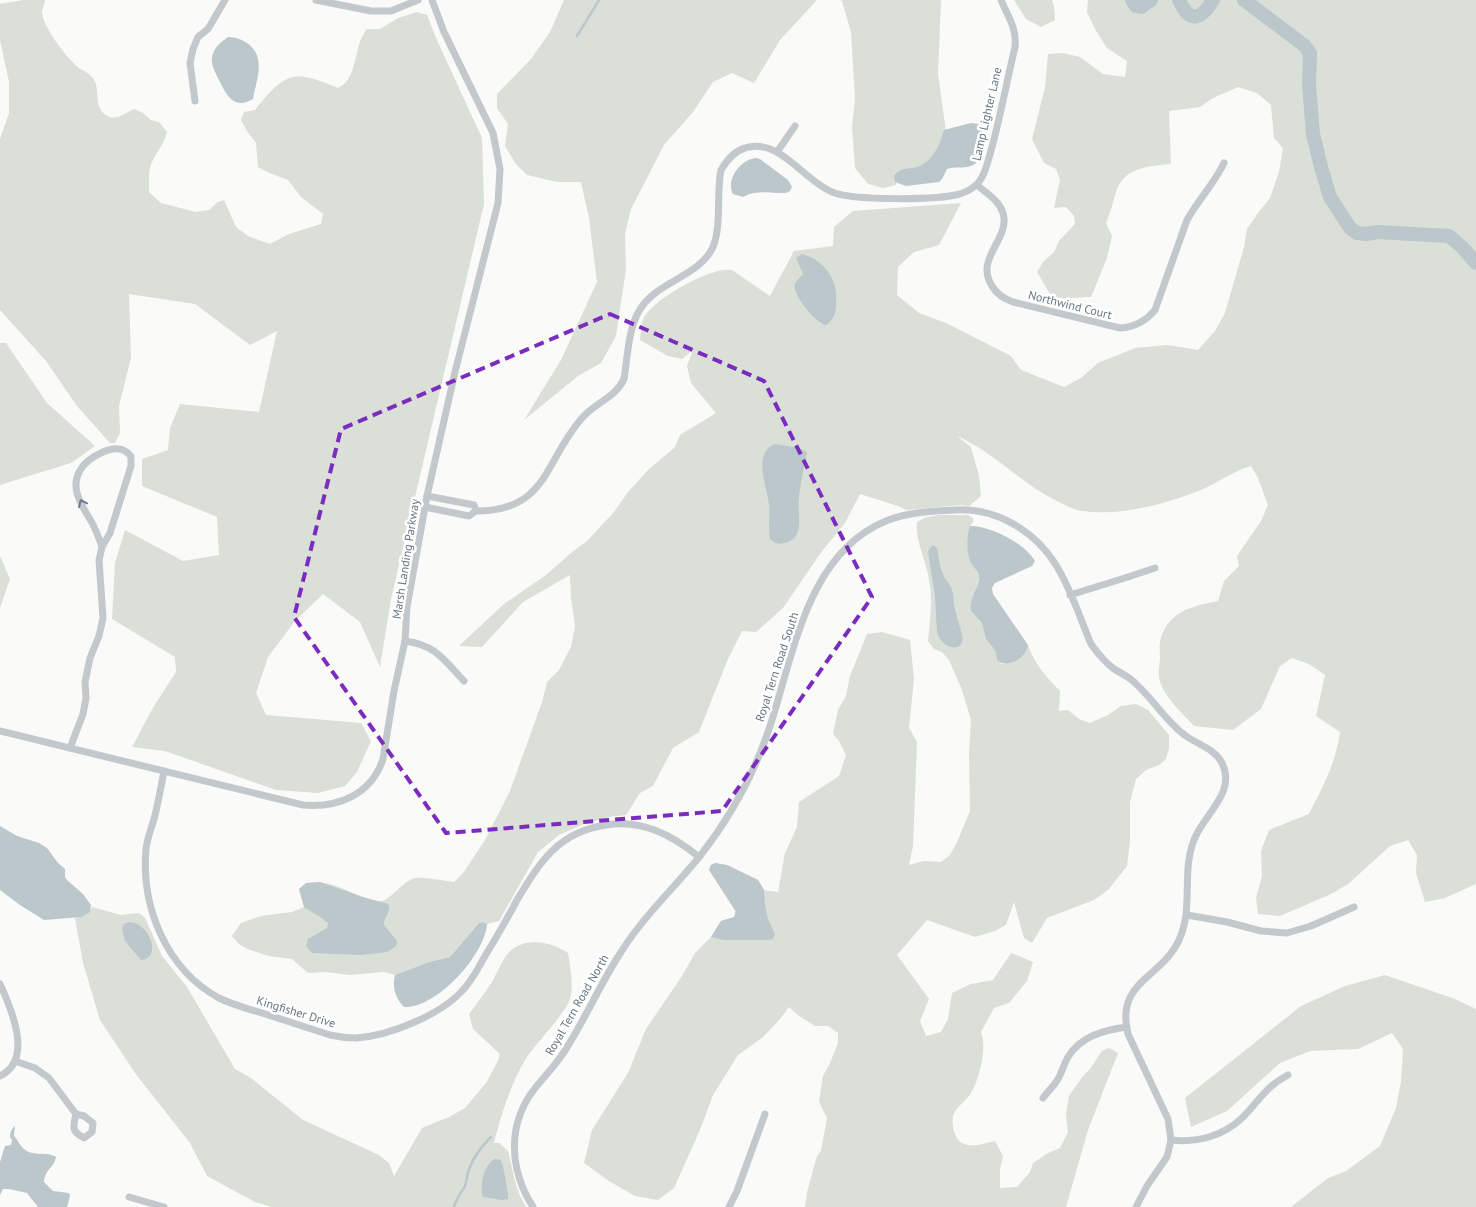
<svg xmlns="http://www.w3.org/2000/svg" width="1476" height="1207" font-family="'PT Sans',sans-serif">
<rect width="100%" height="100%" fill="#fafaf8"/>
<g fill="#dadfd7">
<path d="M23 0H45C45 4 43 7 42 11 41 25 68 60 79 68 83 71 89 73 92 77 102 88 92 106 106 115 115 122 125 113 134 109L143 113 151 120 159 122 167 132C164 145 158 149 153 160 148 169 149 181 149 192L161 203 196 212 209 210 218 202 224 200 236 227 248 236 270 244 289 234 321 224 323 214 301 197 288 180 267 172 258 167 256 143 247 131 241 120 244 112 255 110C264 99 278 80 293 77 303 74 328 83 338 88 341 86 345 84 347 81 358 66 355 43 367 29H380L398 18 417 12 427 15 436 38 482 138 484 204 391 599 380 667 360 622 323 594 295 621 268 657 256 693 266 715 361 723 371 741 357 772 345 786 318 793 276 790 165 751 132 747 154 706 176 672 175 657 112 619 115 563 125 530 183 561 219 555 217 517 142 486V459L168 450 170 428 180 404 259 412 277 331 250 345 195 304 129 294 131 358 119 406 120 433 115 443H110L77 406 46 361 0 310V139L9 113V82L0 40V4Z"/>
<polygon points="564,0 817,0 780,40 754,83 732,73 713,82 693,112 664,145 631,209 625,234 626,269 616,336 601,363 578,376 524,420 561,360 597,282 589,218 581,182 557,182 527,175 516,164 505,146 508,124 497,108 497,94 531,59 550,32"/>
<polygon points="840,0 941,0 938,74 946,132 942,146 922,168 896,175 896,185 883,188 868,184 855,168 852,127 855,99 851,32 842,1"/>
<polygon points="1014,0 1052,0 1054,6 1055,20 1041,27 1026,19"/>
<path d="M1088 0H1476V884L1445 898 1425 902 1416 873 1417 855 1408 840 1390 846 1348 884 1331 894 1280 916 1258 914 1256 898 1262 876 1261 851 1269 830 1309 814C1323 786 1336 763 1340 732L1316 716 1325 675 1309 664 1292 658 1280 666 1261 709 1233 730 1194 726C1183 714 1160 693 1159 676 1158 670 1160 664 1160 657 1160 652 1159 647 1160 642 1166 612 1192 606 1218 601L1224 581 1239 566 1237 556 1261 521 1268 505 1258 478 1251 466C1233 471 1219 482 1203 489 1167 504 1116 518 1077 510 1066 507 1046 495 1036 489 1009 471 987 449 957 436L971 447 979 476 981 496 969 506 961 505 906 510 898 506 860 494 845 523 822 551 783 608 756 632 742 631 728 659 699 732 673 748 653 786 640 793 626 815 609 817 584 824 559 835 538 852 499 921 487 924 482 922 479 923 450 957 429 962 395 975 384 972 350 975 325 972 308 973 292 959 269 956 247 949 239 944 232 936 241 923 261 916 292 912 304 907 299 889C323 869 354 900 380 901 390 901 403 881 415 878 421 877 446 881 454 882L464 872 485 840 510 791 542 702 547 682 559 670 571 647 575 626 571 599 570 575 523 602 482 647 459 646 504 604 546 575 571 553 588 540 614 512 628 492 648 470 675 447 680 435 716 413 691 383 687 366 693 350 682 359 668 356 640 340C641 333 641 324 644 317 654 299 711 266 732 270L770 296 794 251 833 246 834 227 853 211 961 203 939 245 914 252 898 267 897 295 919 313 946 323 1011 356 1021 370 1064 387 1081 378 1098 363 1135 348 1167 345 1198 350 1215 331 1225 313 1244 247 1247 229 1258 213 1270 198 1279 172 1283 148 1274 138 1271 105 1257 93 1238 87 1213 98 1200 107 1169 111 1171 164C1150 166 1126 167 1117 189 1113 201 1111 212 1106 223L1112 236 1107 258 1091 297 1053 299 1037 272 1043 262 1054 252 1059 241 1075 224 1074 216 1066 207 1054 208 1060 180 1056 169 1044 163 1032 139 1045 87 1048 54 1063 53 1080 57 1103 74 1125 77 1127 61 1107 48 1095 29 1087 12Z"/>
<polygon points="0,343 6,343 47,403 95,446 71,463 0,485"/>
<path d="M938 515H968L973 518V522L970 526 971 563 976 569 979 577 971 611 982 623 995 650 997 660 1002 664 1013 662 1027 649 1028 645C1034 663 1046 677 1060 691L1059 711 1068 710 1079 719 1090 723 1108 715 1121 706 1136 704 1148 710 1169 735V748L1166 759 1159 765 1146 770 1136 779 1130 802V841L1127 866 1108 890 1094 900 1047 918 1032 943 1024 938 1014 902 1006 925 995 931 975 937 927 920 897 955 929 999 920 1021 926 1036 941 1032 948 1019 952 993 971 984 993 980 1011 953 1033 962 1027 981 1009 1003 994 1008 981 1032C987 1048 980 1076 972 1091 968 1100 956 1106 953 1116 952 1123 953 1128 955 1134 961 1152 982 1144 995 1141L1003 1156 1000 1169V1188L1017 1187 1030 1172 1033 1163 1048 1153 1060 1148 1068 1132 1066 1114 1069 1096 1083 1076 1090 1069 1102 1051 1109 1048 1118 1053 1088 1130 1066 1207H805L807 1192 817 1156 821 1151 827 1118 819 1102 823 1076 830 1063 838 1043V1033L828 1026H815L799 1016 789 1007 780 1019 763 1037 738 1055 713 1095 700 1130 674 1188 658 1200 635 1196 609 1181 584 1163 592 1130 628 1073 646 1029 682 976 695 953 711 937 721 921 735 917V911L709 870 711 865 715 863 727 865 758 880 764 890 778 892 785 853 797 827 799 802 839 776 846 755 839 741 833 734 838 710 846 696 850 676 867 634 882 632 910 640 914 679 909 728 917 742 913 846 909 865 924 861 941 862 950 855 957 842 970 811 969 753 971 720 962 690 949 660 942 652 934 649 928 641C930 620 933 599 929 579 926 560 915 541 917 522L924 518Z"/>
<polygon points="0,556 10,579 0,608"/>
<path d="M92 907 121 915 139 913 145 918 162 956 187 987 235 1069 251 1078 303 1120 379 1155 389 1163 394 1176 422 1128 449 1117 465 1108 486 1083 498 1061 500 1054 473 1029 469 1014C477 1003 485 993 492 982 498 971 503 956 513 949 529 937 553 943 568 953 570 965 574 986 570 999 565 1014 537 1042 527 1057 511 1082 501 1115 494 1143H499L508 1151 515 1181 520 1196 526 1207H272L255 1202 207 1176 190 1143 135 1073 100 1020 83 963 75 918C83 917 89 915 92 907Z"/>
<polygon points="1385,975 1455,999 1476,1009 1476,1207 1291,1207 1328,1178 1346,1171 1380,1146 1396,1108 1401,1082 1403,1049 1392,1033 1358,1049 1310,1051 1280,1063 1227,1111 1191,1127 1185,1098 1301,1006 1345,986"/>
</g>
<g fill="#bbc7cb">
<path d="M228 37C241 37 255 45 258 59 261 71 255 87 253 99 234 110 227 96 219 80 216 74 211 65 212 58 213 48 221 42 228 37Z"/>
<path d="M971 123 978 124 984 127C986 139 983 162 971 166 963 169 955 166 947 169L942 179 939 182 906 186 895 182 894 176C902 166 910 170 920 166 933 160 941 143 944 130Z"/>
<path d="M756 158 760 159 788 180 792 187 790 191C783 197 760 187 743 197L733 194C725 180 741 159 756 158Z"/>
<path d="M802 254C825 260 839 281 836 305 836 313 833 321 826 325 816 324 791 293 795 284 796 281 801 277 803 274L796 258Z"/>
<path d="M775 444 799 448 807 452C804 468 800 484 799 499 797 514 806 539 784 543 778 545 774 543 770 539 768 528 770 516 769 504 767 488 752 452 775 444Z"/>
<path d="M970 526C991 526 1024 543 1035 561L1032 566 995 583 992 588 993 594 1028 645C1027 657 1007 670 997 660L995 650 986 639 982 623 971 611C969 598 978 590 979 578 979 570 972 567 970 561 966 551 967 535 970 526Z"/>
<path d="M933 545 937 548C939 557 939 565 943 574 945 580 950 583 952 590 954 595 953 600 954 605 956 616 960 626 962 635 966 654 942 650 937 632L935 596 928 551Z"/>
<polygon points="0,826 17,836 39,843 47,848 58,863 65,869 65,877 67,880 83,894 91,905 90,912 82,917 44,920 20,905 0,890"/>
<polygon points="715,863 727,865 758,880 764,890 765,905 768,919 775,934 773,939 769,940 724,940 711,937 721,921 734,917 736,911 709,870 711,865"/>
<path d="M320 882 363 897 388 904C392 913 383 917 384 925L397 941 396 946 387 952 361 955 312 953 306 946 308 939 327 928 328 923 320 917 304 907 299 889 306 883Z"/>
<path d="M129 922C149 922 163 958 141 960L125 941 122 928 124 924Z"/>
<path d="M482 922 487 924C485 955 436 1009 404 1007 395 998 392 987 395 975L429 962 450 957 479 923Z"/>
<path d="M15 1126 14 1136C18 1140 20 1146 24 1149 33 1157 47 1151 56 1157 54 1168 45 1169 44 1182L53 1191 69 1193 70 1196 67 1207H38L27 1193 9 1189H3L0 1195V1162L5 1146 11 1145 12 1140 10 1137C10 1133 11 1129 15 1126Z"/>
<path d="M495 1159 501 1160C503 1165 509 1195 508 1199L502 1200 483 1197C479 1186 484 1164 495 1159Z"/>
</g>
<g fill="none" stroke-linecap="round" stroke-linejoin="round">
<g stroke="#bbc7cb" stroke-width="2.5">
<polyline points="577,36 599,0"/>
<path d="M454 1207C456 1199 461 1193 465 1186 467 1179 467 1173 470 1167 474 1156 483 1145 491 1137"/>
</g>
<g stroke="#bbc7cb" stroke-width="14">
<polyline points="1132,0 1136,6 1141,7 1151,0"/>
<path d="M1179 0C1190 24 1201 20 1213 0"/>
<polyline points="1244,0 1305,46 1310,53 1309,84 1313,134 1321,167 1330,197 1350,228 1357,233 1366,234 1378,232 1449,236 1462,247 1476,263"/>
</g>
<g stroke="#c3c8cc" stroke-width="7">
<polyline points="316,0 371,11 391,11 418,0"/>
<polyline points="195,101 190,63 193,49 198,37 208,29 225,0"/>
<polyline points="777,152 795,126"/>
<path d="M977 185C986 193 999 200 1003 213 1011 239 974 258 992 286 997 294 1004 299 1013 302L1120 328C1135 327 1146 321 1155 310L1187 220C1198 200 1214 184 1224 163"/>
<polyline points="427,496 474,505 476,511"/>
<path d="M425 507 469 516 476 511C548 511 544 461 582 418 595 403 616 397 624 379 628 355 628 324 643 305 661 281 700 275 713 247 722 225 716 194 721 170 727 160 734 151 745 148 779 137 803 180 832 192 853 201 938 200 960 194 969 191 977 186 981 179 987 169 989 157 992 147 1001 114 1007 80 1015 47 1017 28 1008 17 1001 0"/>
<polyline points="1070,595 1128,577 1155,568"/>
<path d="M405 641C436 645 444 660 464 681"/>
<path d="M0 731 303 805C338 808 371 795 383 759L394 691 405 641 407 607 427 496 455 372 498 203 500 169 493 133 444 32 432 0"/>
<path d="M70 748 83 714 86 698 85 682 90 658 99 636 103 618 99 560 102 547 110 533 131 466V456C123 447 114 447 103 452 82 461 69 478 80 501 84 511 91 519 95 529 98 535 100 541 102 547"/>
<path d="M164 771C161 787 158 804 154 819 151 829 147 839 146 849 141 907 166 969 219 998 233 1005 249 1009 265 1014 287 1021 308 1028 330 1035 339 1037 348 1038 356 1038 389 1036 440 1015 462 991 472 981 478 968 485 956 496 938 507 919 517 900 540 862 558 832 606 825 642 819 672 835 699 857"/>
<polyline points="1187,915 1227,922 1261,931 1287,933 1311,926 1354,907"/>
<path d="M0 984C11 1008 34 1060 0 1076"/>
<polyline points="15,1061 35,1068 49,1078 76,1114"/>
<path d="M1043 1098C1048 1091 1054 1086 1058 1079 1062 1072 1064 1064 1068 1057 1081 1036 1104 1030 1127 1027"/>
<path d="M76 1114 84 1116 93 1123 92 1132 84 1138C71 1131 73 1127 76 1114Z"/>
<path d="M1171 1140C1197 1143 1224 1136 1243 1117 1260 1100 1265 1087 1288 1075"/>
<polyline points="129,1197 164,1207"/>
<path d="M533 1207C518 1184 511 1156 516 1129 524 1091 545 1081 564 1052 585 1020 600 984 621 952 643 917 674 888 700 856 729 819 753 776 768 732 793 660 805 554 886 521 908 512 932 511 956 510 996 508 1034 530 1056 565 1071 589 1080 618 1091 644 1098 654 1105 662 1114 669 1122 674 1130 677 1136 684 1154 700 1166 722 1186 736 1197 744 1215 749 1222 763 1237 793 1203 815 1194 840 1181 873 1194 908 1179 940 1161 979 1115 981 1128 1034L1168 1119 1171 1140 1167 1157 1147 1186 1136 1207"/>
<polyline points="729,1207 737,1191 765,1114"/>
</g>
</g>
<defs><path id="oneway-chevron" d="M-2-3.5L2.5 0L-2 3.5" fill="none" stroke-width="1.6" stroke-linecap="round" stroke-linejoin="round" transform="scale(1.25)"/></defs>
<use stroke="#6a7a87" href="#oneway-chevron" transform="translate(82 503) rotate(-116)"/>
<path fill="none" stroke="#7b2cbf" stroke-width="4" stroke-dasharray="10 6" stroke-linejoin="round" d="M610 314 764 381 872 597 722 811 446 833 294 617 341 429Z"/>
<g text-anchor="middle" stroke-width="5" stroke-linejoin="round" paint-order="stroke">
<g font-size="12" fill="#657683" stroke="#fff">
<text transform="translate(987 114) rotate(-77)" y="4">Lamp Lighter Lane</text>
<text transform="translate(1070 305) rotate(14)" y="4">Northwind Court</text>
<text transform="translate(406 559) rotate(-81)" y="4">Marsh Landing Parkway</text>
<text transform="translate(777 667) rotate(-72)" y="4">Royal Tern Road South</text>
<text transform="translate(577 1005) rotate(-60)" y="4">Royal Tern Road North</text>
<text transform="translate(296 1012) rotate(17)" y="4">Kingfisher Drive</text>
</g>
</g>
</svg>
